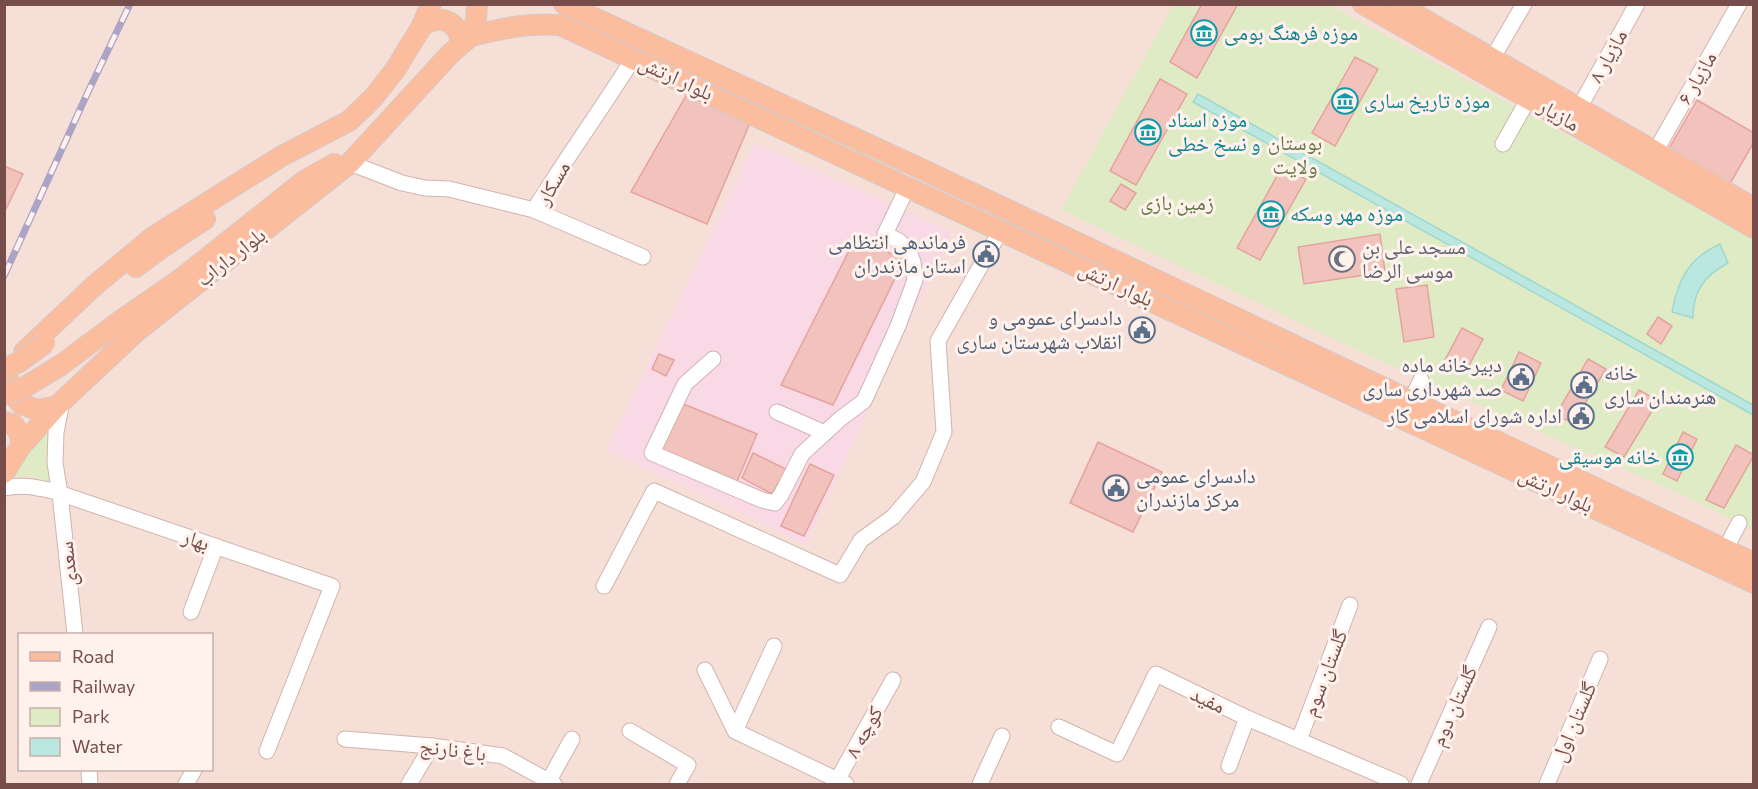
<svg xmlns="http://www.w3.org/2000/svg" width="1758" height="789" font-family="Commissioner,'Noto Naskh Arabic',sans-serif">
<rect width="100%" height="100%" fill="#fdede6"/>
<path fill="#f6dfd7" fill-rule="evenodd" d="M5 5H1753V784H5ZM20 634H212V770H20Z"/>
<polygon fill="#fad9e7" points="755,143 952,232 806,544 607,450"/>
<g fill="#dfebc4">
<polygon points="1173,5 1330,5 1753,237 1753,530 1687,497 1421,380 1061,210"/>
<polygon points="567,12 886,157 881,167 564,21"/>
<path d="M49 425 55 485C38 476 29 475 11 477Z"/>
</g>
<g fill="#bae7e0" stroke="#a0d8d0" stroke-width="1.5">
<polygon points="1198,94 1753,405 1753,415 1193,102"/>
<path d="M1720 244 1728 263C1704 276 1693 291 1693 318L1672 312C1678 279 1689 258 1720 244Z"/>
</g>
<g fill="#f2c2bd" stroke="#e5a39d" stroke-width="1.5">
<polygon points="1202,4 1238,4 1197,78 1170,62"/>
<polygon points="1355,57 1378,69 1335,146 1312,133"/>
<polygon points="1160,79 1187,94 1136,185 1110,171"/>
<polygon points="687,94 750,123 707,224 631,192"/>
<polygon points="1697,100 1754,133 1754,142 1728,187 1667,152"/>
<polygon points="4,166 23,174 4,213"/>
<polygon points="1282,167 1306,179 1260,260 1237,248"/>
<polygon points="1121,184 1136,193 1125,210 1110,201"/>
<polygon points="1380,234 1385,272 1304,284 1298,247"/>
<polygon points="856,237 904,260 833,405 781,385"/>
<polygon points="1427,285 1434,337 1404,342 1396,289"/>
<polygon points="1658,317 1672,326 1661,344 1647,334"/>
<polygon points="1462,328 1483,339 1466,371 1445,360"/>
<polygon points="1519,352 1541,363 1523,401 1501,390"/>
<polygon points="659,354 674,360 666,376 652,369"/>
<polygon points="1588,359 1606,369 1573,423 1556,415"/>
<polygon points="1639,390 1658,401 1624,457 1605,447"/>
<polygon points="681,403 757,434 736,484 659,452"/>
<polygon points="1683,432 1697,439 1677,481 1663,474"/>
<polygon points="1098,442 1162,472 1133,532 1070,503"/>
<polygon points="1736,445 1754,455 1724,508 1706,500"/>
<polygon points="753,453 786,469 772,494 742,478"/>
<polygon points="810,464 834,475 804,536 781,526"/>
</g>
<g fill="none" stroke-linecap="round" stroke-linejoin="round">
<g stroke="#d0b4ae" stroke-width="17">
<g id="minor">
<path d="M633 59C601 110 566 158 534 210L643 257"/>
<polyline points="1492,59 1524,4"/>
<polyline points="1579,108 1637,4"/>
<polyline points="1503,144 1529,98"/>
<polyline points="1655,152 1739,4"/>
<polyline points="350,163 402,183 425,188 449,189 534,210"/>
<polyline points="713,359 685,384 652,453 762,500 775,503 781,495 802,454 840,419 864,401 898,326 915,280 913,262 909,251 899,241 885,234 908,186"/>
<polyline points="1411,401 1421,380"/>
<polyline points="62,402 56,432 55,463 60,494 75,634"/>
<polyline points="777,412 825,433"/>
<path d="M4 488C22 484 35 487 53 491L332 586 267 751"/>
<polyline points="1725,550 1739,523"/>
<polyline points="604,586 654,491 840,575 861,540 893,517 923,482 944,432 938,341 1001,230"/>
<polyline points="191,612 216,546"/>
<polyline points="705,670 735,731 846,784"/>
<polyline points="1059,727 1117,754 1156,674 1247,718 1401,784"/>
<polyline points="630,731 688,765 677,784"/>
<polyline points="735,731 774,646"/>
<polyline points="345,739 432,746 503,756 554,784"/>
<polyline points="1299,740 1350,605"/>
<polyline points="1229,766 1247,718"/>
<polyline points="89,770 90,784"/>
<polyline points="186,784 194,770"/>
<polyline points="409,784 432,746"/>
<polyline points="547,784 572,739"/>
<polyline points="835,784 893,680"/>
<polyline points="980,784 1002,736"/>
<polyline points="1419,784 1489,627"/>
<polyline points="1547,784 1600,659"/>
</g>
</g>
<g stroke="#d6cac9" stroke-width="22">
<g id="major">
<polyline points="564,4 915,166 1754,563"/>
<polyline points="1363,4 1754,228"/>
<polyline points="1397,4 1754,208"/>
<path d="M422 26C441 13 458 21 461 43"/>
<path d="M471 36C504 28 526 23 560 25L1754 583"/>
<polyline points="136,267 160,249 205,219"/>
<polyline points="24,352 94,286 153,237 280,157 349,121 373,98 395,70 422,26 431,4"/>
<polyline points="61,365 120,321 182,278 304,181 334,164"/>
<polyline points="7,371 9,389 21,404 38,410 57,406"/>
<polyline points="4,422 13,424 20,434 21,446"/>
<polyline points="4,473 21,446 57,406 137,331 350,163 450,54 471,36 476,19 477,4"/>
</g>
</g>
<use href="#minor" stroke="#fff" stroke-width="15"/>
<use href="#major" stroke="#fbbd9e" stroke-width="20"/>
<g stroke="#aca4c7" stroke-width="7">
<polyline id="rail" points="4,276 88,92 130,4"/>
</g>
<use href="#rail" stroke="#fff2ec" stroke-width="4.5" stroke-dasharray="14" stroke-linecap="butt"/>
<g stroke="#d6cac9" stroke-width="22" stroke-linecap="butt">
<g id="major-bridge">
<polyline points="4,369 19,362 45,343"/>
<polyline points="4,395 25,387 61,365"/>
</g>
</g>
<use href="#major-bridge" stroke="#fbbd9e" stroke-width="20"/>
</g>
<defs>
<g id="museum-ring" transform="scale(1.35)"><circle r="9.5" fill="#fff2ec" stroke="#0f9aa8" stroke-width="1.5"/><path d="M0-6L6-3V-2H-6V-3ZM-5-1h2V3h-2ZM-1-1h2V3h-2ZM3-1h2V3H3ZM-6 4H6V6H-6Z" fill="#0f9aa8"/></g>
<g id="civic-ring" transform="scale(1.35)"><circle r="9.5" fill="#fff2ec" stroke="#5c6f8a" stroke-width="1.5"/><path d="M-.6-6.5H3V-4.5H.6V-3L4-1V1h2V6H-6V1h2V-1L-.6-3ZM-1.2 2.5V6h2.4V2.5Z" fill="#5c6f8a"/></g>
<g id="mosque-ring" transform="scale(1.35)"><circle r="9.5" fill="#fff2ec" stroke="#6b7280" stroke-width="1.5"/><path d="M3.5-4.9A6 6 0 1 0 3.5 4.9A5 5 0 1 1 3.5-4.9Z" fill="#6b7280"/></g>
</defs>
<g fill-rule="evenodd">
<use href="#museum-ring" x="1204" y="33"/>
<use href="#museum-ring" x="1345" y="101"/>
<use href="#museum-ring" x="1148" y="132"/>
<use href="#museum-ring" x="1271" y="214"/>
<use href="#civic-ring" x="986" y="254"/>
<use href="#mosque-ring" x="1342" y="259"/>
<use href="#civic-ring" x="1142" y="330"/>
<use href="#civic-ring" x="1521" y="377"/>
<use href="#civic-ring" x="1584" y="385"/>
<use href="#civic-ring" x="1581" y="416"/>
<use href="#museum-ring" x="1680" y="457"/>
<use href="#civic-ring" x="1116" y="488"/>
</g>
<g text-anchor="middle" stroke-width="6" stroke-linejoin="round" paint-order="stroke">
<g font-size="21" fill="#0d838f" stroke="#fff2ec" text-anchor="start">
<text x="1224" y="40">موزه فرهنگ بومی</text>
<text x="1364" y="108">موزه تاریخ ساری</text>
<text x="1168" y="127">موزه اسناد<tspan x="1168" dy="24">و نسخ خطی</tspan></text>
<text x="1290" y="221">موزه مهر وسکه</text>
<text x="1660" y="464" text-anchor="end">خانه موسیقی</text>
</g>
<g font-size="21" fill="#764d4a" stroke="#fff2ec">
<text transform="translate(1608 56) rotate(-61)" y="7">مازیار ٨</text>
<text transform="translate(676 78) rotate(25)" y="7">بلوار ارتش</text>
<text transform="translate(1697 78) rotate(-60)" y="7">مازیار ۶</text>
<text transform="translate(1559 115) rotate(30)" y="7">مازیار</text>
<text transform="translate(553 183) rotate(-60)" y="7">مسکار</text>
<text transform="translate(231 257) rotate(-38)" y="7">بلوار داراب</text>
<text transform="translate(1116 284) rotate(25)" y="7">بلوار ارتش</text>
<text transform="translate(1556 490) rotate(25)" y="7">بلوار ارتش</text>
<text transform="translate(196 540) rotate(19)" y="7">بهار</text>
<text transform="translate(68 564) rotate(-96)" y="7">سعدی</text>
<text transform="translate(1325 673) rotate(-69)" y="7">گلستان سوم</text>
<text transform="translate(1208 700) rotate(26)" y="7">مفید</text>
<text transform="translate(1454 706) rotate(-66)" y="7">گلستان دوم</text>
<text transform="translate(1574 722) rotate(-67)" y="7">گلستان اول</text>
<text transform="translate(864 732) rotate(-61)" y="7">کوچه ۸</text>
<text transform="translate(453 750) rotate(7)" y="7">باغ نارنج</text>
</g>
<g font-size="21" fill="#60763f" stroke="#fff2ec">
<text x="1295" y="150">بوستان<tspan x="1295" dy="24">ولایت</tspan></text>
<text x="1177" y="210">زمین بازی</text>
</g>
<g font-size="21" fill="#4e5e75" stroke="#fff2ec" text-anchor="end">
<text x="966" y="249">فرماندهی انتظامی<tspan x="966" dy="24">استان مازندران</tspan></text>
<text x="1122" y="325">دادسرای عمومی و<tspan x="1122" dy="24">انقلاب شهرستان ساری</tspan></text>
<text x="1502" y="372">دبیرخانه ماده<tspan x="1502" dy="24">صد شهرداری ساری</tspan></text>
<text x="1604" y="380" text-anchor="start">خانه<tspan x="1604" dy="24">هنرمندان ساری</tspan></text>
<text x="1562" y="423">اداره شورای اسلامی کار</text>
<text x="1136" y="483" text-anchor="start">دادسرای عمومی<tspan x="1136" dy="24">مرکز مازندران</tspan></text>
</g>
<g font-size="21" fill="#5b616d" stroke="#fff2ec" text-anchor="start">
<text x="1362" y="254">مسجد علی بن<tspan x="1362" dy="24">موسی الرضا</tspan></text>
</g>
</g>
<rect width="1758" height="789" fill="none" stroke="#764d4a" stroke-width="12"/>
<rect x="18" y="633" width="195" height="138" fill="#fff2ec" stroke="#c8b0ab" stroke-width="1.5"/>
<rect x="30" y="652" width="30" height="9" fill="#fbbd9e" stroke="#c8b0ab" stroke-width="1.5"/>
<text x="72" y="663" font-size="18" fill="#764d4a">Road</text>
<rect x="30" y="682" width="30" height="9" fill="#aca4c7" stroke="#c8b0ab" stroke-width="1.5"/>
<text x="72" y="693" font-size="18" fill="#764d4a">Railway</text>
<rect x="30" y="708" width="30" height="18" fill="#dfebc4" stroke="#c8b0ab" stroke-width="1.5"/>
<text x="72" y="723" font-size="18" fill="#764d4a">Park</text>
<rect x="30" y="738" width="30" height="18" fill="#bae7e0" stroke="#c8b0ab" stroke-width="1.5"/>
<text x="72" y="753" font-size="18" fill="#764d4a">Water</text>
</svg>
